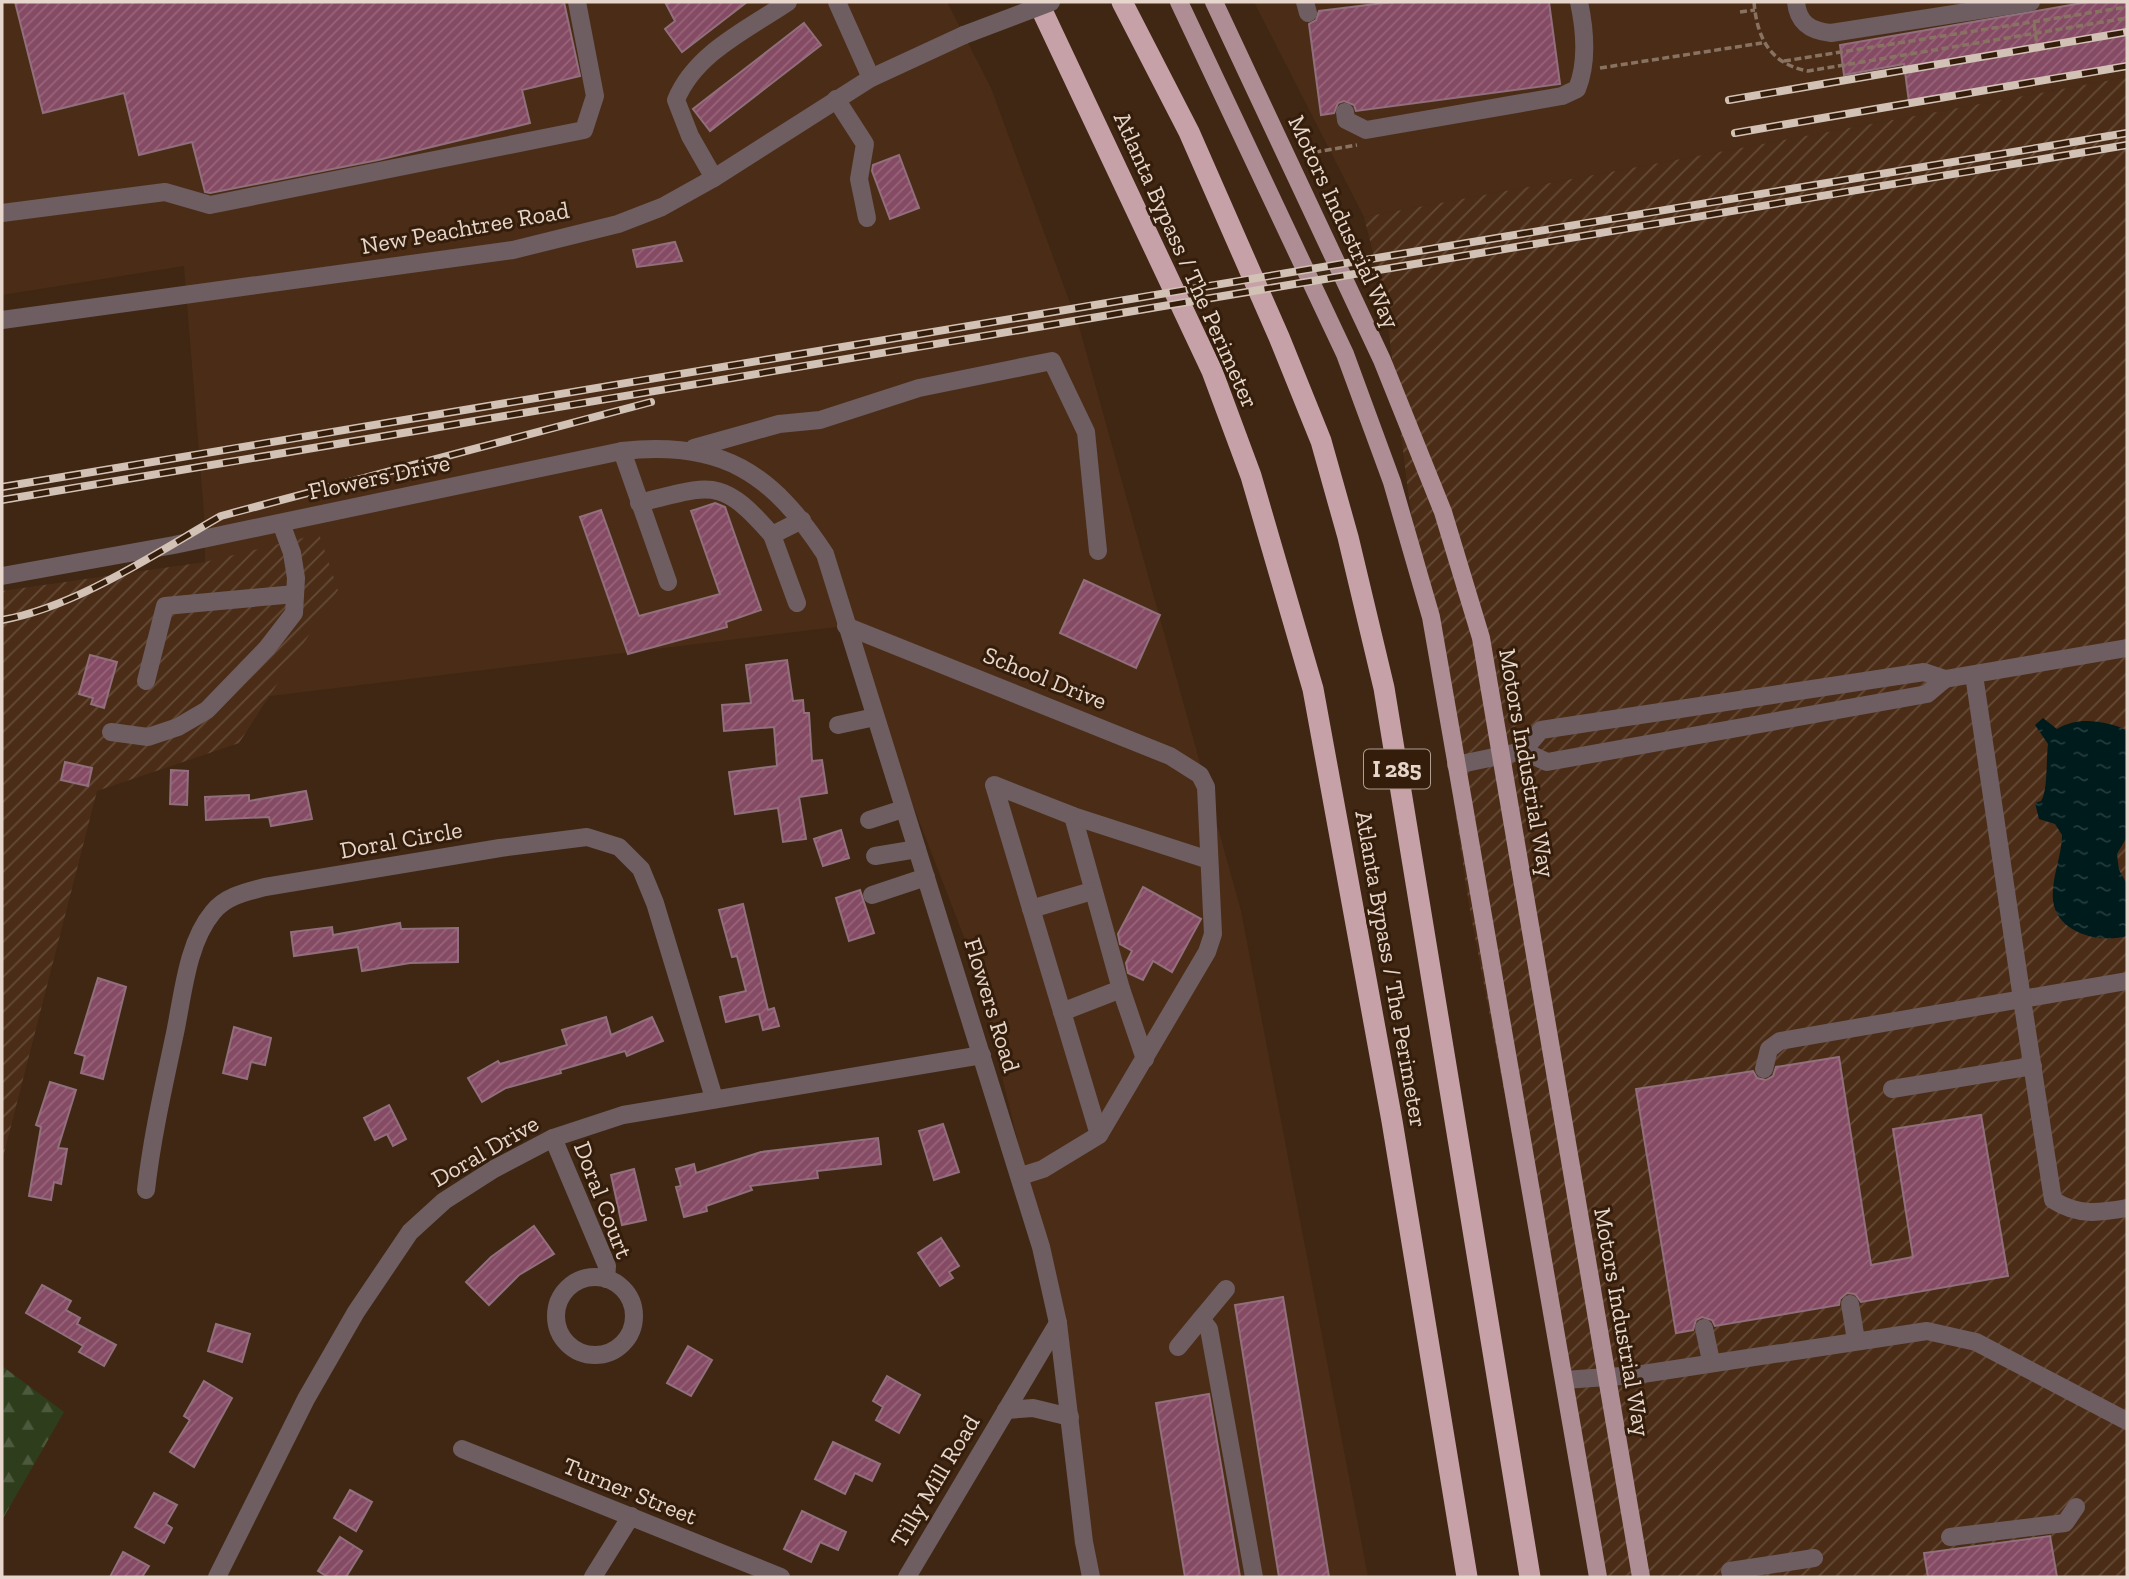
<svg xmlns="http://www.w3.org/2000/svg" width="2129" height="1579" font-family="'Zilla Slab',serif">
<defs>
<pattern id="industrial-furrows" width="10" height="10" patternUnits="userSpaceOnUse" patternTransform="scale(1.75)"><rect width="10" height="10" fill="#4b2d17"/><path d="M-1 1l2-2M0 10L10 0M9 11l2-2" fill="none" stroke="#654b37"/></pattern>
<pattern id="forest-firs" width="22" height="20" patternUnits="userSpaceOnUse" patternTransform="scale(1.75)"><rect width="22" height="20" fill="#2e3e1c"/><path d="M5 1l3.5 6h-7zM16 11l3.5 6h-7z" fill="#4c593c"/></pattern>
<pattern id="water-ripples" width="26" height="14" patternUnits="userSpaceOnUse" patternTransform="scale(1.75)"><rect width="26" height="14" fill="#001b1c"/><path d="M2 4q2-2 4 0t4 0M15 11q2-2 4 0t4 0" fill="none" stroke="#253b3c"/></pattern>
<pattern id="building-hatch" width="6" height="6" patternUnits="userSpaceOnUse" patternTransform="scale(1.75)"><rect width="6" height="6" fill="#864b64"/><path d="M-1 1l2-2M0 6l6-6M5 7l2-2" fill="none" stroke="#976479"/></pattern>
</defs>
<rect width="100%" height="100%" fill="#3f2714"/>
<g fill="#4b2d17">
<polygon points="2,2 947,2 991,88 1080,330 1241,911 1368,1577 1085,1577 1074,1544 1056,1296 974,963 844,626 205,704 205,526 184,266 2,295"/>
<polygon points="1254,2 2127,2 2127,77 1364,217"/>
</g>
<g fill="url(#industrial-furrows)">
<polygon points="2127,77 2127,1577 1592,1577 1582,1506 1469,905 1408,491 1385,300 1364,217"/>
<polygon points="319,534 338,590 239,743 97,791 2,1161 2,591 205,562"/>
</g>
<polygon fill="url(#forest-firs)" points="2,1366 64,1412 2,1520"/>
<path fill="url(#water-ripples)" d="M2043 718 2057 729C2079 716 2104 721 2127 730V837L2117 854 2119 870 2127 884V936C2100 944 2056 933 2053 900 2051 878 2062 856 2062 835L2055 824 2039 819 2035 803 2041 801C2048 791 2046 758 2048 744L2035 725Z"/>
<g fill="url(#building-hatch)" stroke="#916f7c" stroke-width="2">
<polygon points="15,2 564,2 580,76 522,90 530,123 378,160 210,193 205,192 192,142 139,155 124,93 43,113"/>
<polygon points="665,2 747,2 682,52 665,29 675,21"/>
<polygon points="1392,2 1549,2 1560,84 1356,111 1354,105 1344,101 1338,103 1334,113 1321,115 1309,24 1316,20 1319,11"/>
<polygon points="2088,2 2127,2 2127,66 1909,102 1904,64 1844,75 1840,45"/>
<polygon points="804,23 821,45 710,131 693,109"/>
<polygon points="899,155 919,208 890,219 872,171 873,165"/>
<polygon points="675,242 682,261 637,267 633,250"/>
<polygon points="715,503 725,507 761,610 726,622 727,627 628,654 580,517 601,510 639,616 720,594 691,511"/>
<polygon points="1084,580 1160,615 1136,668 1060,633"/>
<polygon points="90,655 117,662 104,708 91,704 93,698 79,694"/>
<polygon points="787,660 793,701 803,700 804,713 809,713 812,761 822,760 827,793 799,797 806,839 783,842 778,808 735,814 729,772 777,766 774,727 724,731 722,705 751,703 746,665"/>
<polygon points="65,762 92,768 88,786 61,780"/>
<polygon points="171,770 188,771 187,805 170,804"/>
<polygon points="306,791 312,819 271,826 269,817 206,820 205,797 249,795 249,801"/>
<polygon points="841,830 849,858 823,866 814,839"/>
<polygon points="1143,887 1201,919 1172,972 1153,961 1143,980 1128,973 1126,963 1132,951 1120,944 1118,934"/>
<polygon points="860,890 874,933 849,941 836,898"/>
<polygon points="743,904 768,1010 774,1008 779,1026 763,1030 759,1014 726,1022 720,997 746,991 737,956 732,957 719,910"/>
<polygon points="400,923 401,929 458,928 458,962 410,963 362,971 358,947 294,956 291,932 332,927 333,935"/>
<polygon points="98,978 126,987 103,1079 81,1073 85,1056 75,1053"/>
<polygon points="606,1017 611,1035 652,1017 663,1041 627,1056 625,1051 560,1070 561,1073 506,1088 482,1102 468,1078 498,1061 500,1064 567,1045 562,1030"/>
<polygon points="234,1027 271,1038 265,1065 251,1062 247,1079 223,1073"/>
<polygon points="1839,1057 1871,1265 1913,1257 1893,1129 1981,1115 2008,1276 1861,1302 1855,1294 1847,1293 1840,1299 1839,1305 1715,1326 1712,1320 1702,1317 1696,1320 1693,1330 1676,1333 1636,1089 1753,1071 1757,1078 1766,1080 1773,1076 1776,1067"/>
<polygon points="50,1082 76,1090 58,1148 67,1149 61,1184 54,1182 51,1200 29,1196 41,1127 36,1125"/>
<polygon points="389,1105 406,1139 393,1146 387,1134 375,1140 364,1118"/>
<polygon points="943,1124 959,1172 934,1180 919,1131"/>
<polygon points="878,1138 881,1164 817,1171 818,1178 750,1186 752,1190 706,1206 707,1211 684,1217 676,1187 681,1186 676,1169 694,1164 696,1173 761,1152"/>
<polygon points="634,1169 646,1220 622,1225 611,1175"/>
<polygon points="534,1226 554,1254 519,1275 489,1305 466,1282 491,1257"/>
<polygon points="941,1238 959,1266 949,1272 953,1278 940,1286 918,1253"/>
<polygon points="42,1285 71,1301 66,1310 80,1318 77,1324 116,1345 104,1366 79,1352 83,1346 26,1313"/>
<polygon points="1283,1297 1329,1577 1279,1577 1235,1305"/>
<polygon points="216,1324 250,1334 242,1362 208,1351"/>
<polygon points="688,1346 712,1360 691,1396 667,1383"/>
<polygon points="887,1376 920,1395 899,1433 876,1420 883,1407 873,1401"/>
<polygon points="204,1381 232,1398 194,1467 170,1452 190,1420 184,1416"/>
<polygon points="1209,1394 1240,1577 1185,1577 1156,1403"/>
<polygon points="833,1442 880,1464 872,1481 855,1473 845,1494 815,1479"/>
<polygon points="350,1490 372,1502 356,1531 334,1518"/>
<polygon points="154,1493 177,1505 166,1524 172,1528 164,1543 135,1527"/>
<polygon points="802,1511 846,1532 838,1550 820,1542 811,1562 784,1549"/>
<polygon points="2050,1536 2057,1577 1928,1577 1924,1553"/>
<polygon points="340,1537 362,1551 346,1577 328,1577 318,1571"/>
<polygon points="123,1552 149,1566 142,1577 110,1577"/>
</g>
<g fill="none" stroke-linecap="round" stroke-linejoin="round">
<g stroke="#887363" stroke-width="3.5" stroke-dasharray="7 3.5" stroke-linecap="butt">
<path d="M1754 2C1757 38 1770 64 1808 71L2127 18"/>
<polyline points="1740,12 1755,10"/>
<polyline points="2034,24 2038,53"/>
<polyline points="1784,61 2127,7"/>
<polyline points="1600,68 1762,43"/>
<polyline points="1304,154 1357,145"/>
</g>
<g stroke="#6e5e61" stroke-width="18">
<polyline points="837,2 871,78"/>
<polyline points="1305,2 1308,13"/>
<path d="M1796 2C1798 23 1810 31 1831 33L2031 2"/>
<polyline points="836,99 865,144 859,179 867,218"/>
<path d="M1345 112 1346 120 1366 130 1562 96 1577 89C1588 62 1585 30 1579 2"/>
<path d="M714 178 690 136 676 100C695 53 748 29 788 2"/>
<polyline points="2,213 165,192 210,205 584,130 595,96 577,2"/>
<polyline points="2,320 513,250 618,224 662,207 714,178 871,78 964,35"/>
<polyline points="694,448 779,424 820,420 919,388 1052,361 1086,432 1098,551"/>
<polyline points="622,451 668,582"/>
<path d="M639 503C711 486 720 475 772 535"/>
<path d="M2 576 174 545 622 451C722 440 772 473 825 554L1041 1247 1058 1323 1084 1542 1091 1577"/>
<polyline points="797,603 772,535 802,520"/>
<polyline points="846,626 1170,756 1200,775 1206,787 1213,934 1207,952 1099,1135 1043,1169 1021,1176"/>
<polyline points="1974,675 2022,999 2127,981"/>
<polyline points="146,681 165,606 295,594"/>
<polyline points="838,725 875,717"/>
<polyline points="111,732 148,737 178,727 207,710 267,648 294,613 296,578 292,553 281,523"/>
<polyline points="1523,751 1541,730 1924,672 1945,679 2127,648"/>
<polyline points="1456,765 1523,751 1547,762 1927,694 1945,679"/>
<polyline points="1073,816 1121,989 1145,1059"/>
<polyline points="869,820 903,809"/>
<polyline points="875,856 917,849"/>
<polyline points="872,895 926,877"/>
<polyline points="1031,909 1092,891"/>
<polyline points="1062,1012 1121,989"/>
<path d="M1764 1069 1769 1049 1780 1041 2022 999 2053 1200C2078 1216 2099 1213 2127 1208"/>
<polyline points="1892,1089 2033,1066"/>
<polyline points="1099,1135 994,785 1073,816 1209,860"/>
<polyline points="553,1138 607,1266 606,1279"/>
<path d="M146 1190C152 1137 164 1085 175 1033 183 995 187 943 213 912 226 896 246 892 265 887L500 848 587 837 619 847 641 869 655 903 714 1098"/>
<circle cx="595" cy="1316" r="39"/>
<polyline points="1850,1304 1856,1340"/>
<polyline points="1201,1319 1226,1289"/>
<polyline points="1704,1328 1711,1361"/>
<polyline points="1178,1347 1201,1319 1209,1329 1254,1577"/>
<polyline points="1564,1380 1636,1375 1927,1331 1976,1342 2127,1421"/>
<polyline points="1006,1410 1033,1408 1070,1417"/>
<polyline points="462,1449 781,1577"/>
<polyline points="1950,1537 2065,1523 2076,1507"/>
<polyline points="1730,1571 1814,1558"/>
<polyline points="217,1577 306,1399 356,1312 410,1232 444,1201 494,1169 553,1138 623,1115 982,1055"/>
<polyline points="593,1577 631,1516"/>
<polyline points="907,1577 1058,1323"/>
</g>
<g stroke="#ae8e94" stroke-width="18">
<polyline points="1179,2 1345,354 1392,482 1431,617 1598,1577"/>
<polyline points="1214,2 1382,360 1443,512 1481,638 1641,1577"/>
</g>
<g stroke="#c7a1a8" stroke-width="21">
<polyline points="1038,2 1212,371 1251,476 1313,689 1392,1121 1467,1577"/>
<polyline points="1122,2 1189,132 1279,337 1321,441 1348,537 1384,688 1530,1577"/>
</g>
<g stroke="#d2c1b5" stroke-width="8">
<g id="rail">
<polyline points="1729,100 2127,32"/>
<polyline points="1735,133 2127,66"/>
<polyline points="2,487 2127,133"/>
<polyline points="2,500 2127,145"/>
<path d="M2 620C76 607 156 553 221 516L651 402"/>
</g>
</g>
<use href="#rail" stroke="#341d0a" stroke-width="5" stroke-dasharray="16" stroke-linecap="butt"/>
<polyline stroke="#6e5e61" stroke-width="18" points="964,35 1051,2"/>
</g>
<g text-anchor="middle" stroke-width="6" stroke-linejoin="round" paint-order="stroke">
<rect fill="#341d0a" stroke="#b19e91" stroke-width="2" x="1364" y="749.5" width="66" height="39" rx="5"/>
<g font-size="23" font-weight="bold" fill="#e6d6cb">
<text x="1397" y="777">I 285</text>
</g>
<g font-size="24" fill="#e6d6cb" stroke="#341d0a">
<text transform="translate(1344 222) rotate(65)" y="8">Motors Industrial Way</text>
<text transform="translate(465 228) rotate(-10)" y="8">New Peachtree Road</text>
<text transform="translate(1186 260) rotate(66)" y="8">Atlanta Bypass / The Perimeter</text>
<text transform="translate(379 477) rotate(-12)" y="8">Flowers Drive</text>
<text transform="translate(1045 678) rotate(22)" y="8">School Drive</text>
<text transform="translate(1527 763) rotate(80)" y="8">Motors Industrial Way</text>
<text transform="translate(401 840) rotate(-10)" y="8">Doral Circle</text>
<text transform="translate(1391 969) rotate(80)" y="8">Atlanta Bypass / The Perimeter</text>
<text transform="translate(992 1005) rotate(73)" y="8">Flowers Road</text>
<text transform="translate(485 1151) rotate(-30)" y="8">Doral Drive</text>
<text transform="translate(603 1200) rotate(69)" y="8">Doral Court</text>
<text transform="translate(1622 1322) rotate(80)" y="8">Motors Industrial Way</text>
<text transform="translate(935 1481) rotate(-59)" y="8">Tilly Mill Road</text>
<text transform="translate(630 1491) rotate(22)" y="8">Turner Street</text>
</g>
</g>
<rect width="2129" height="1579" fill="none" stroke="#e6d6cb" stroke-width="7"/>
</svg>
